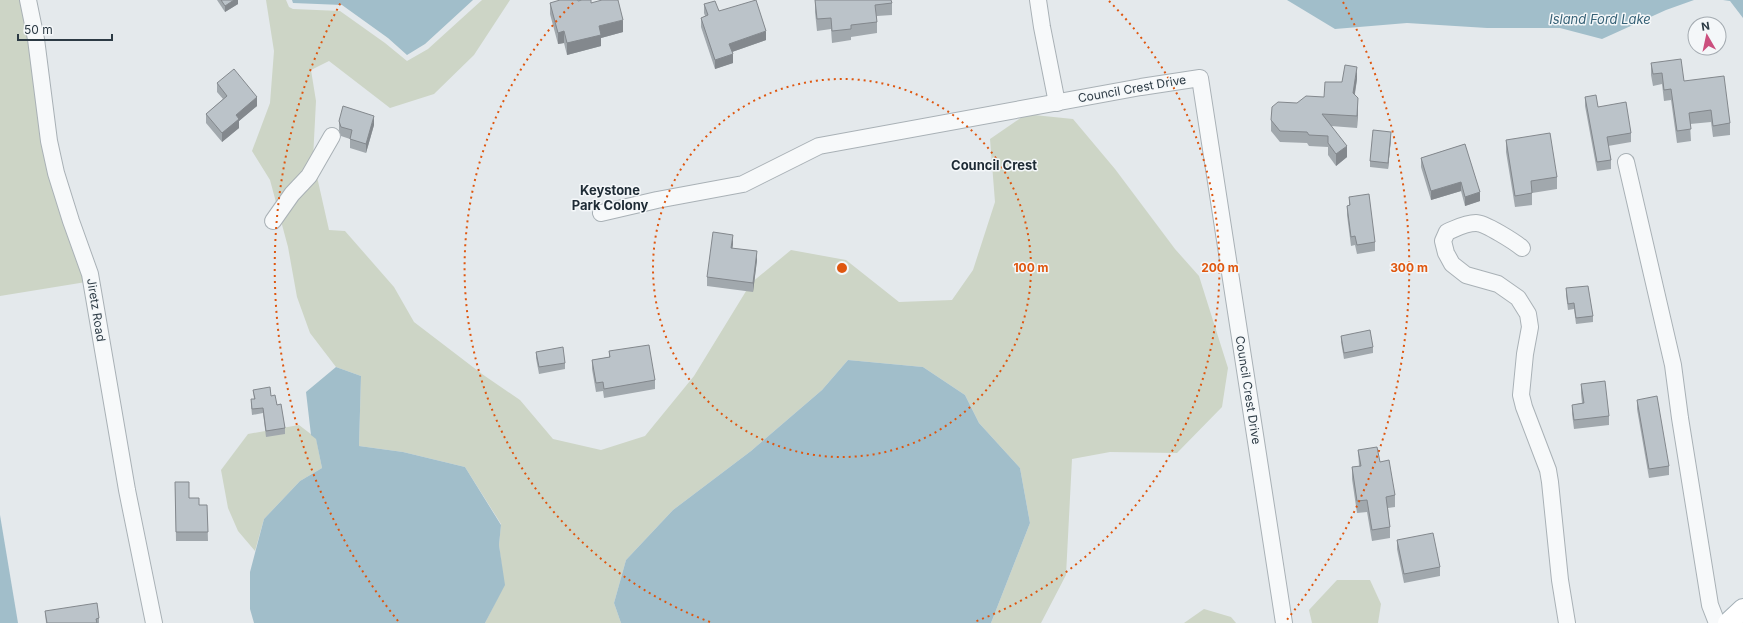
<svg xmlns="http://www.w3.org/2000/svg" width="1743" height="623" font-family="Inter,sans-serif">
<rect width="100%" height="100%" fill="#e4e9ec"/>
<g fill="#cdd5c6">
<polygon points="0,0 21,0 86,282 0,296"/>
<polygon points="266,0 286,0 289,7 293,9 340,11 385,43 407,61 428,49 482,0 510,0 474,55 434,94 390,108 329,61 311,70 316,101 313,159 329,230 345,231 394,287 414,322 482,374 520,400 553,439 601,450 645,436 694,376 751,283 791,250 846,260 899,302 952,300 973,270 995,202 990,139 1022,117 1034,115 1073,119 1115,169 1175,249 1199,276 1228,368 1222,407 1177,453 1110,452 1072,459 1066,575 1041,623 991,623 1030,523 1020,468 979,423 965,395 923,367 848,360 822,390 751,451 673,510 626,560 614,603 621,623 485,623 504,585 499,545 501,524 465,467 403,452 359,446 361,376 336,367 310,333 297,297 288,247 270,180 252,151 270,103 274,51"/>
<polygon points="299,425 316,438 322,468 300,481 264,519 255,551 238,531 228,508 221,470 248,434"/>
<polygon points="1337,580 1370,580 1381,604 1378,623 1312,623 1309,610"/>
<polygon points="1204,609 1231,617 1236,623 1184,623"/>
</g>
<g fill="#a1beca">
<polygon points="292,0 473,0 425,44 407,55 388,38 342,5 293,3"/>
<polygon points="1287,0 1694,0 1666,10 1602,39 1560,28 1487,28 1407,23 1335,29"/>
<polygon points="1723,0 1743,0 1743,18 1730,1"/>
<polygon points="848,360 923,367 965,395 979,423 1020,468 1030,523 991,623 621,623 614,603 626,560 673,510 751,451 822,390"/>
<polygon points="336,367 361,376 359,446 403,452 465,467 501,525 499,545 505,585 485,623 254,623 250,609 250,572 264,519 300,481 322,468 316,439 311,435 306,392"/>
<polygon points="0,515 18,623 0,623"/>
</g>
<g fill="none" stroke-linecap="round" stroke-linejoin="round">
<g stroke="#a9b1b6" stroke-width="18">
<g id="minor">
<polyline points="28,0 36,39 49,141 56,173 71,221 90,274 127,490 154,623"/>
<polyline points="1038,0 1042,27 1057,103"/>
<polyline points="1626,162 1673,365 1680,418 1710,605 1717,623"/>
<polyline points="601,213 657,200 743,184 819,146 1141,87 1200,78 1284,623"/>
<polyline points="273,221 292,194 309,176 332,136"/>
<path d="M1522 248C1515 242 1485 223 1476 223 1465 223 1457 228 1447 232L1443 241 1446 253 1452 264 1466 275 1498 284 1518 298 1528 314 1530 327 1525 354 1521 395 1524 407 1548 470 1550 482 1560 580 1567 623"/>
</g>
</g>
<g stroke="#a4b0b7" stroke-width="22">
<polyline id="major" points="1728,623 1743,609"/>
</g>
<use href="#minor" stroke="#f7f9fa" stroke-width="16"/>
<use href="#major" stroke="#fff" stroke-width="20"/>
</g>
<g fill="#a1a8ad">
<polygon points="217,0 238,0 238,4 225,12"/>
<polygon points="815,0 892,3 892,15 877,16 877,33 851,37 851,40 832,43 831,29 817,31 815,12"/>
<polygon points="578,1 591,3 623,32 601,38 601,46 567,55 564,43 558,44 550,14 550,3"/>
<polygon points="704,4 719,11 766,40 732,52 733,63 715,69 701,27 701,18 705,16 704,13"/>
<polygon points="1651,63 1684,81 1730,123 1730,135 1713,137 1711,122 1690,124 1691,141 1677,143 1671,100 1664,101 1662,84 1653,86 1651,75"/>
<polygon points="1357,79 1355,94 1358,110 1357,128 1331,126 1347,157 1336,166 1328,155 1328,147 1309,146 1307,143 1280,142 1271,131 1271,120 1297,103 1324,97 1342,82"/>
<polygon points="217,83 257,106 239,121 239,128 222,142 206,123 206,114 223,99 217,92"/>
<polygon points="1585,97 1631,133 1631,142 1608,146 1611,160 1611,169 1597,171 1585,106"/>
<polygon points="339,121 374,125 366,153 350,148 350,139 341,136 339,130"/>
<polygon points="1391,138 1388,169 1370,167 1370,161"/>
<polygon points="1506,140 1557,177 1557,189 1532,193 1532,205 1515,207 1506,152"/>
<polygon points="1465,144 1480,201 1465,206 1461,191 1431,200 1421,167 1421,158"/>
<polygon points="1349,197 1375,242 1375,251 1357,254 1355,245 1351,246 1347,215 1347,206 1349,205"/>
<polygon points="733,244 732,249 757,260 753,292 707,286 707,277"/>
<polygon points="1566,288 1593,316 1593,322 1576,324 1574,309 1568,310 1566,295"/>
<polygon points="1341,336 1373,347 1373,353 1344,359 1341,342"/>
<polygon points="609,351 655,380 655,389 604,398 603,391 596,392 592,369 592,360 609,357"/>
<polygon points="536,352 565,363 565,369 539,374 536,358"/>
<polygon points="1581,384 1609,416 1609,425 1574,429 1572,414 1572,405 1582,403 1581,393"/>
<polygon points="253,390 271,396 277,405 285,428 285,434 266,437 263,413 252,415 251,405 251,399 254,399"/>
<polygon points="1637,400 1669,466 1669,475 1649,478 1637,409"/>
<polygon points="1358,450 1380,462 1395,495 1395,507 1388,508 1390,527 1390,538 1372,541 1367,512 1357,513 1352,479 1352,467 1359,466"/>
<polygon points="175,482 189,498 199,505 207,505 208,541 176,541"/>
<polygon points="1397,540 1440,567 1440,576 1404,583 1397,549"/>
<polygon points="45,611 99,618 99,623 46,623"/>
</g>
<g fill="#83888d">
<polygon points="234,0 238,0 238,4 225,12 225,6"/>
<polygon points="623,20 623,32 601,38 601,46 567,55 567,43 599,26"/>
<polygon points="564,31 564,43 558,44 558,33"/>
<polygon points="766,31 766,40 729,53 729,44"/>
<polygon points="733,54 733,63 715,69 715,60"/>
<polygon points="1357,67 1357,79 1353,104 1353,93"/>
<polygon points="257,97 257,106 239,121 239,128 222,142 222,133 236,115"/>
<polygon points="1358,98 1358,110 1357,128 1357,116"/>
<polygon points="374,116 374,125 366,153 366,144"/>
<polygon points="1391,132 1391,138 1388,169 1388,163"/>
<polygon points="1347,146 1347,157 1336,166 1336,154"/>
<polygon points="1461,182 1461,191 1431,200 1431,191"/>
<polygon points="1480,192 1480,201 1465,206 1465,197"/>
<polygon points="733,235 733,244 731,257 731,248"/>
<polygon points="757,251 757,260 753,292 753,283"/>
</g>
<g fill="#bbc3c9" stroke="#83888d">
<polygon points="221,0 234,0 225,6"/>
<polygon points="560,0 578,0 578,1 582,0 591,0 591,3 602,0 618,0 623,20 599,26 601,35 567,43 564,31 558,33 550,3"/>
<polygon points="756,0 766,31 729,44 733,54 715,60 701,18 708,15 704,4 715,1 719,11"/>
<polygon points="815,0 891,0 892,3 875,5 877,22 851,25 851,29 832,31 831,18 817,19"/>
<polygon points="1681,59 1684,81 1724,76 1730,123 1713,126 1711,110 1689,113 1691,129 1677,131 1671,89 1664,90 1662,73 1653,74 1651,63"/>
<polygon points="1345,65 1357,67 1353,93 1358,98 1357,116 1322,114 1347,146 1336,154 1328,143 1328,136 1309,135 1307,132 1280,131 1271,120 1272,107 1278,102 1297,103 1306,96 1324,97 1325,82 1342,82"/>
<polygon points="234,69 257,97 236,115 239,119 222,133 206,114 227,96 217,83"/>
<polygon points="1596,95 1598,107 1626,102 1631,133 1607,137 1611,160 1597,162 1585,97"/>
<polygon points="343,106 374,116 366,144 350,139 352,130 341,127 339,121"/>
<polygon points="1373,130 1391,132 1388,163 1370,161"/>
<polygon points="1550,133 1557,177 1531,181 1532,193 1515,196 1506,140"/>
<polygon points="1465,144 1480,192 1465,197 1461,182 1431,191 1421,158"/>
<polygon points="1369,194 1375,242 1357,245 1355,236 1351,237 1347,206 1350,205 1349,197"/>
<polygon points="713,232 733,235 731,248 757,251 753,283 707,277"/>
<polygon points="1588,286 1593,316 1576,318 1574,303 1568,304 1566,288"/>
<polygon points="1370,330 1373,347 1344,353 1341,336"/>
<polygon points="649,345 655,380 604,389 603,382 596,383 592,360 610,357 609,351"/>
<polygon points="563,347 565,363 539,367 536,352"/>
<polygon points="1605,381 1609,416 1574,420 1572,405 1584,403 1581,384"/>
<polygon points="270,387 271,396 275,395 277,405 281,404 285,428 266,431 263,408 252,409 251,399 255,399 253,390"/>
<polygon points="1657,396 1669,466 1649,469 1637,400"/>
<polygon points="1377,447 1380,462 1389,460 1395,495 1386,497 1390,527 1372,530 1367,500 1357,501 1352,467 1361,466 1358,450"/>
<polygon points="175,482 189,482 189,498 199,498 199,505 207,505 208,532 176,532"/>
<polygon points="1433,533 1440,567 1404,574 1397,540"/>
<polygon points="97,603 99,618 96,619 97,623 47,623 45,611"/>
</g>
<g fill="none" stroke="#df570f" stroke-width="2" stroke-dasharray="2 4">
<circle cx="842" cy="268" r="189"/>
<path d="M710 622A378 378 0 0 1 575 1M1109 1A378 378 0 0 1 974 622"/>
<path d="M398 621A567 567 0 0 1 341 2M1343 2A567 567 0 0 1 1286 621"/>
</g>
<g text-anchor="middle" stroke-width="3" stroke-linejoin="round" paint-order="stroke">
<g font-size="12" fill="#2c3a44" stroke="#f4f7f9">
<text transform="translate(1132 89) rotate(-10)" y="4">Council Crest Drive</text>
<text transform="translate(96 310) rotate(81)" y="4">Jiretz Road</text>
<text transform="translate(1248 390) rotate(81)" y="4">Council Crest Drive</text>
</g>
<g font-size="13" font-style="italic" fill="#376277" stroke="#f4f7f9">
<text x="1600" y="24">Island Ford Lake</text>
</g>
<g font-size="13" font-weight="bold" fill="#1e2b35" stroke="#f4f7f9">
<text x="994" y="170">Council Crest</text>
<text x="610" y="195">Keystone<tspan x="610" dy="15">Park Colony</tspan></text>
</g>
</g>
<circle cx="842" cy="268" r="6" fill="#df570f" stroke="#f4f7f9" stroke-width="2"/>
<g font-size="12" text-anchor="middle" font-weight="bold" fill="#df570f" stroke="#f4f7f9" stroke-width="3" stroke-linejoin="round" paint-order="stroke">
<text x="1031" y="272">100 m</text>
<text x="1220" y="272">200 m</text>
<text x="1409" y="272">300 m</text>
</g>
<g transform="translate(1707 36) rotate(351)"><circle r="19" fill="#f4f7f9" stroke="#a4abb1"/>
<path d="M0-3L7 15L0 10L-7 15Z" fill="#cb4f7e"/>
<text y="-6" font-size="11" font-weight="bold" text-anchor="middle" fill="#2c3a44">N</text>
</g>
<path d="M18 34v6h94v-6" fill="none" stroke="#2c3a44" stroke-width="2"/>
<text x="24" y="34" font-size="12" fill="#2c3a44" stroke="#f4f7f9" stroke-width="3" paint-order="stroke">50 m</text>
</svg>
